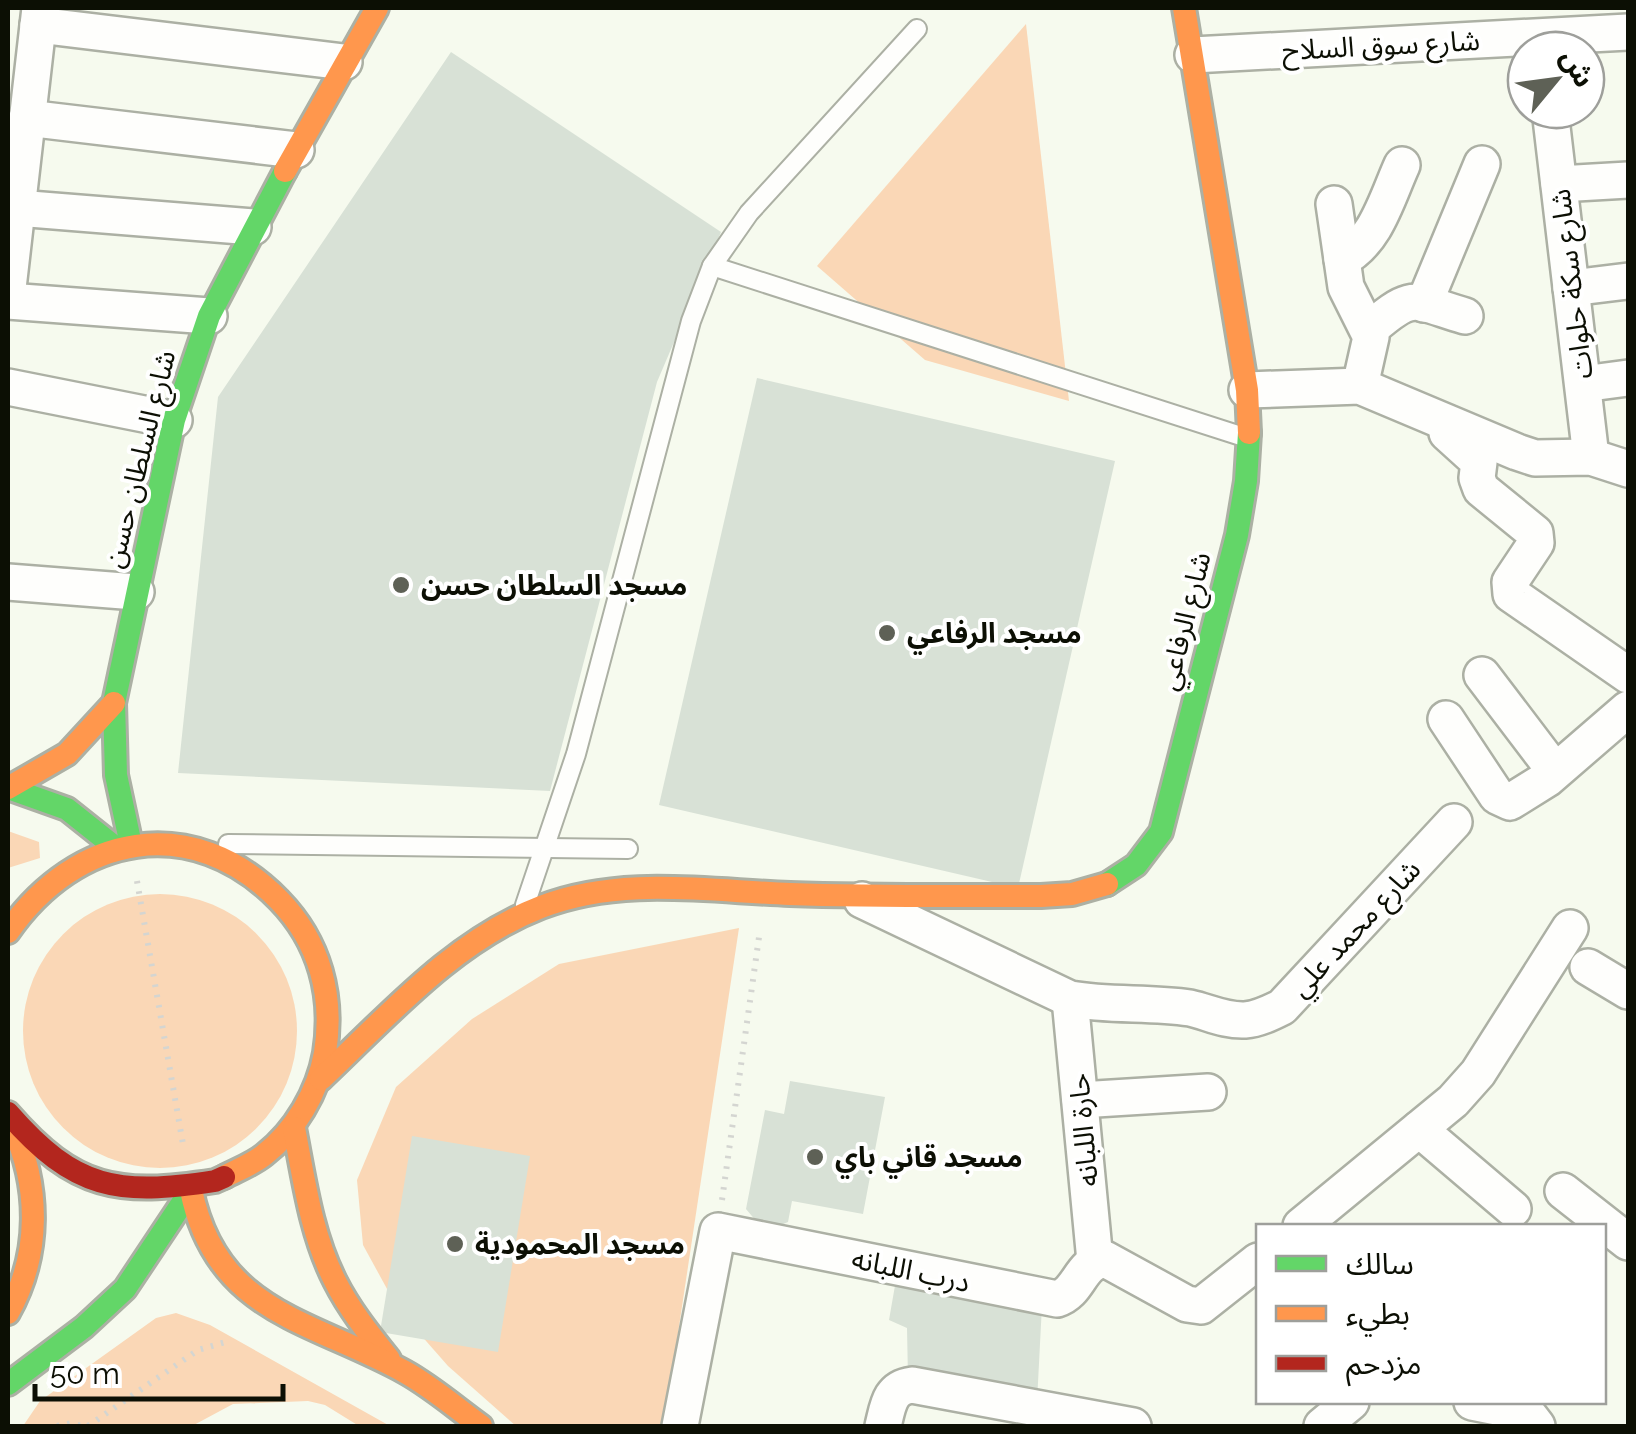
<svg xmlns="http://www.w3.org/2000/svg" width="1636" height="1434" font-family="Raleway,'Noto Sans Arabic',sans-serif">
<rect width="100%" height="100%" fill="#f6faee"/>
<g fill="#fad7b6">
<polygon points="1026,24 1069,401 925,360 817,266"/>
<polygon points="8,831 39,842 40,858 8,868"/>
<circle cx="160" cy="1031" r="137"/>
<polygon points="739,928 664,1426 516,1426 448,1366 398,1309 363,1245 357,1180 396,1087 472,1019 559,964"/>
<polygon points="176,1313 210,1325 390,1426 359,1426 325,1405 308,1401 233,1404 192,1426 23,1426 40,1401 156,1318"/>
</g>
<g fill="#d8e1d6">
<polygon points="451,52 721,232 657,382 550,791 178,773 218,397"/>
<polygon points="757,378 1115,461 1018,888 659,805"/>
<polygon points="790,1081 885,1097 863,1214 792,1201 788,1222 776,1227 762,1228 746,1209 765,1110 784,1114"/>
<polygon points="412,1136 530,1156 498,1352 380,1332"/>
<polygon points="897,1274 1042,1305 1037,1402 908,1379 907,1328 889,1320"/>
</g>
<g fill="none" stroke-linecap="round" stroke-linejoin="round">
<g stroke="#acb0a4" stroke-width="22">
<g id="lane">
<polyline points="712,266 1244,437"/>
<polyline points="228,844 628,849"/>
<polyline points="525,905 576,754 691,321 712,266 749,213 917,29"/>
</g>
</g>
<g stroke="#acb0a4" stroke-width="40">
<g id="street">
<polyline points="38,25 344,62"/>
<polyline points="1193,55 1628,32"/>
<polyline points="1550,110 1591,457"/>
<polyline points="27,118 296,150"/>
<polyline points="1559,184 1628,180"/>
<polyline points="1334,204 1346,287 1371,337 1360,386"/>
<polyline points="17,208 253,227"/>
<path d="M1342 259C1376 242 1387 198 1402 165"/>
<polyline points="8,288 40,8"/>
<polyline points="1571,288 1628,281"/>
<polyline points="8,301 209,316"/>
<polyline points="1424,304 1482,164"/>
<path d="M1369 330C1414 291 1411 300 1465 316"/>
<polyline points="1583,384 1628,378"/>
<polyline points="8,387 174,420"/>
<polyline points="1247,390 1360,386 1517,452 1535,458 1591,457 1628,469"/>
<polyline points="1447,433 1479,462 1477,478 1481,489 1535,533 1536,543 1510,582 1511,594 1628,675"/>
<polyline points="8,582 136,592"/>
<polyline points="1482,675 1555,771"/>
<polyline points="1446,719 1497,796 1510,802 1547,779 1628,709"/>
<path d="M862 900 1070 999C1110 1006 1150 1002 1190 1008 1208 1012 1225 1021 1245 1020 1258 1019 1270 1013 1282 1007L1454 822"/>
<polyline points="1588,967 1628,991"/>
<polyline points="1070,999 1095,1261"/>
<polyline points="1080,1100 1208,1092"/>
<polyline points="1419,1129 1513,1209"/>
<polyline points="1563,1191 1628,1242"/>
<polyline points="1301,1226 1453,1101 1478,1073 1570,928"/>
<polyline points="1472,1402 1527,1413 1537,1426"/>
<path d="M680 1426 718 1231 1057 1299C1080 1292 1079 1263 1105 1259L1187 1304 1201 1306 1258 1261"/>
<path d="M883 1426C888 1406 889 1388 912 1385L1133 1426"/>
<polyline points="1322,1426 1351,1402"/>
</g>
</g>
<g stroke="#acb0a4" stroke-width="28">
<g id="fast">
<polyline points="8,788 67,809 116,848"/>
<polyline points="131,845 116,775 114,703 174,420 209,316 285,171"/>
<polyline points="1107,884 1136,865 1161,832 1237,535 1246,481 1249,433"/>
<polyline points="8,1384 84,1327 125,1289 191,1190"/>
</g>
</g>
<g stroke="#acb0a4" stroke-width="28">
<g id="slow">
<polyline points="1184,8 1247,390 1249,433"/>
<polyline points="285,171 377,8"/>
<polyline points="8,788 67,754 114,703"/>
<path d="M8 932C76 834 192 811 279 900 320 942 334 996 325 1053 318 1092 295 1131 264 1155 253 1164 237 1170 224 1177"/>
<path d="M321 1079C388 1016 453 941 541 907 620 876 708 891 790 894 873 897 957 896 1041 896L1072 894 1107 884"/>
<path d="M294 1128C304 1179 311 1234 335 1281 349 1309 369 1334 389 1359"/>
<path d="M191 1190C216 1313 311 1320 405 1372 432 1387 456 1408 481 1426"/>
<path d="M8 1313C41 1254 40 1186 12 1125"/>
</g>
</g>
<g stroke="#acb0a4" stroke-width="28">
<path id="jam" d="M8 1113C75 1190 118 1196 215 1181L224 1177"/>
</g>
<g stroke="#d4d5d1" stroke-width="6" stroke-dasharray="2.5 8" stroke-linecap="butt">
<polyline points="137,881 184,1150"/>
<polyline points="722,1200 760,930"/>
<polyline points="57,1426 72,1423 81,1426"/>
<polyline points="88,1426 198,1350 229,1341"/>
</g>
<use href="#lane" stroke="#fefefc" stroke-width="18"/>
<use href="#street" stroke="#fefefc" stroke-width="35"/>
<use href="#fast" stroke="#63d668" stroke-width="22"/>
<use href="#slow" stroke="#ff974d" stroke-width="22"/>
<use href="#jam" stroke="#b3261e" stroke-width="22"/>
</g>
<g fill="#5e6156" stroke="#fff" stroke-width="4">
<circle cx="401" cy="585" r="10"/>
<circle cx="887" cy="633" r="10"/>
<circle cx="815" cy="1157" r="10"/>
<circle cx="455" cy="1244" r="10"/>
</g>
<g text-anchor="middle" stroke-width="8" stroke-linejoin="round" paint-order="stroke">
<g font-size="28" fill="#0c0f04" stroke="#fff">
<text transform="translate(1381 45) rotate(-3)" y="10">شارع سوق السلاح</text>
<text transform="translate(1571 284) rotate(-97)" y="10">شارع سكة حلوات</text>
<text transform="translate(139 459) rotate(-76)" y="10">شارع السلطان حسن</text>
<text transform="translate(1184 621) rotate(-76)" y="10">شارع الرفاعي</text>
<text transform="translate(1355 928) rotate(-47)" y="10">شارع محمد علي</text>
<text transform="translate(1083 1130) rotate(-95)" y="10">حارة اللبانه</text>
<text transform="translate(911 1270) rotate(12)" y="10">درب اللبانه</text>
</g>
<g font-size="28" font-weight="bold" fill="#0c0f04" stroke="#fff" text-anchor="start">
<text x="421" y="595">مسجد السلطان حسن</text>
<text x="907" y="643">مسجد الرفاعي</text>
<text x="835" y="1167">مسجد قاني باي</text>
<text x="475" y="1254">مسجد المحمودية</text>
</g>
</g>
<rect width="1636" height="1434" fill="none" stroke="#0c0f04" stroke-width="20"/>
<rect x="1256" y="1224" width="350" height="180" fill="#ffffff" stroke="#9e9f9b" stroke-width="2.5"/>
<rect x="1276" y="1256" width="50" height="15" fill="#63d668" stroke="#9e9f9b" stroke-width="2.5"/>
<text x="1346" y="1274" font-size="30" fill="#0c0f04">سالك</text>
<rect x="1276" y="1306" width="50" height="15" fill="#ff974d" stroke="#9e9f9b" stroke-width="2.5"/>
<text x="1346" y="1324" font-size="30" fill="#0c0f04">بطيء</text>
<rect x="1276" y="1356" width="50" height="15" fill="#b3261e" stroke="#9e9f9b" stroke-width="2.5"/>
<text x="1346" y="1374" font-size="30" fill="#0c0f04">مزدحم</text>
<g transform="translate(1556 80) rotate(61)"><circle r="48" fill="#ffffff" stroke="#9e9f9b" stroke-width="2.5"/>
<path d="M0-8L18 38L0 25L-18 38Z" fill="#5e6156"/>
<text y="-15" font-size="28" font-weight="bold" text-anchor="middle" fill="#0c0f04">ش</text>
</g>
<path d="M35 1384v15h248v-15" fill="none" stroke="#0c0f04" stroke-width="5"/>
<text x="50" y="1384" font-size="30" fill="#0c0f04" stroke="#ffffff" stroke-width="8" paint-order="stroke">50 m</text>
</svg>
